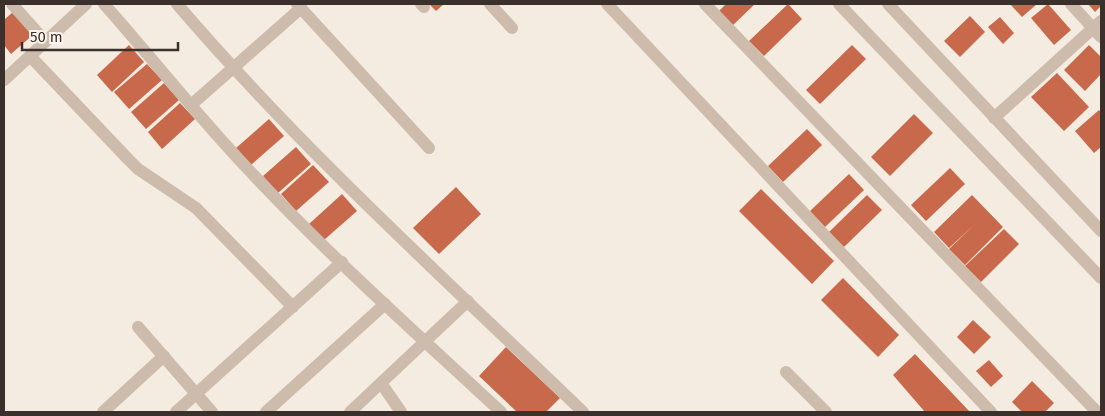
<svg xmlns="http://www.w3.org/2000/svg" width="1105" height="416" font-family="'Fira Sans',sans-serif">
<rect width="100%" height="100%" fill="#f4ebe1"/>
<g fill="#c8694b">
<polygon points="429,4 444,4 436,11"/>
<polygon points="726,4 755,4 732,26 718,12"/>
<polygon points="788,4 802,19 764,56 749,41"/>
<polygon points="1010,4 1037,4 1022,17"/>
<polygon points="1048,4 1071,30 1054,45 1031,18"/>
<polygon points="1088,4 1101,4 1101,6 1095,12"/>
<polygon points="15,10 35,33 11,54 4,45 4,20"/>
<polygon points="970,16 985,32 960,57 944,41"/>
<polygon points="1000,17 1014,33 1003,44 988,27"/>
<polygon points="129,45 144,62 112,92 97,75"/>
<polygon points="852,45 866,59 820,104 806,90"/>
<polygon points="1089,45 1101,57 1101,74 1085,91 1064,70"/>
<polygon points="147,64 162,80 129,109 114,92"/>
<polygon points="1057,73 1089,107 1064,131 1031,97"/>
<polygon points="164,83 179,100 146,129 131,112"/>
<polygon points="180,103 195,119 162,149 148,132"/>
<polygon points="1099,110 1101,113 1101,147 1094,153 1075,131"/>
<polygon points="914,114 933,133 890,176 871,157"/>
<polygon points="269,119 284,136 251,165 236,148"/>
<polygon points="807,129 822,145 783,182 768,166"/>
<polygon points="296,147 311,164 278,193 263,176"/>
<polygon points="313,165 329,182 296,211 281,194"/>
<polygon points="950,168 965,184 926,221 911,205"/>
<polygon points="849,174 864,190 825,227 810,211"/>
<polygon points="456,187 481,214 439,254 413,228"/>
<polygon points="761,189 834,261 812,284 739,211"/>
<polygon points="342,194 357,211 324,240 309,224"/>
<polygon points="867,195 882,210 844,247 829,232"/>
<polygon points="972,195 1003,227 965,265 949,249 974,225 949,248 934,232"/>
<polygon points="1004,229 1019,244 981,282 965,266"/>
<polygon points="843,278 899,335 878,357 821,300"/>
<polygon points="973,320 991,337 974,354 957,337"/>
<polygon points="506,347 560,398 546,412 517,412 479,376"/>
<polygon points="915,354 934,374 970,412 925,412 893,375"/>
<polygon points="989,360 1003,376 991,387 976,371"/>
<polygon points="1032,381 1054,403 1045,412 1022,412 1012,402"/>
</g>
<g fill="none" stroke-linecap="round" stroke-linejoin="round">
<g stroke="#cdbbac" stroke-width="12">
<polyline points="12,4 45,41"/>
<path d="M104 4C152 58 197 115 246 167 326 253 415 332 501 412"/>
<path d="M177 4C302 150 445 279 583 412"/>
<polyline points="297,4 429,148"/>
<polyline points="421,4 424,7"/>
<polyline points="490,4 512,28"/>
<polyline points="607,4 991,412"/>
<polyline points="705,4 1097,412"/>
<polyline points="839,4 1101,278"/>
<polyline points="888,4 1101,231"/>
<polyline points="1071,4 1101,37"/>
<polyline points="30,56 128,159 138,169 196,208 293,307"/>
<polyline points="4,80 86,4"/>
<polyline points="191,105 301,8"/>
<polyline points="994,118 1101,21"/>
<polyline points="138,327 212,412"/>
<polyline points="786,372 826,412"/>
<polyline points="381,383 401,412"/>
<polyline points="103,412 164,356"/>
<polyline points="176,412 342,262"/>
<polyline points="266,412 385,304"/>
<polyline points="350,412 468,301"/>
</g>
</g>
<rect width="1105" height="416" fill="none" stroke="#3b302b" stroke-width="10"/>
<path d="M22 42v8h156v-8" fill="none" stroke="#3b302b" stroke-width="2.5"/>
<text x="30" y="42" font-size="15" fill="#3b302b" stroke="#fbf5ee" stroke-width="4" paint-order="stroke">50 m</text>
</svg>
